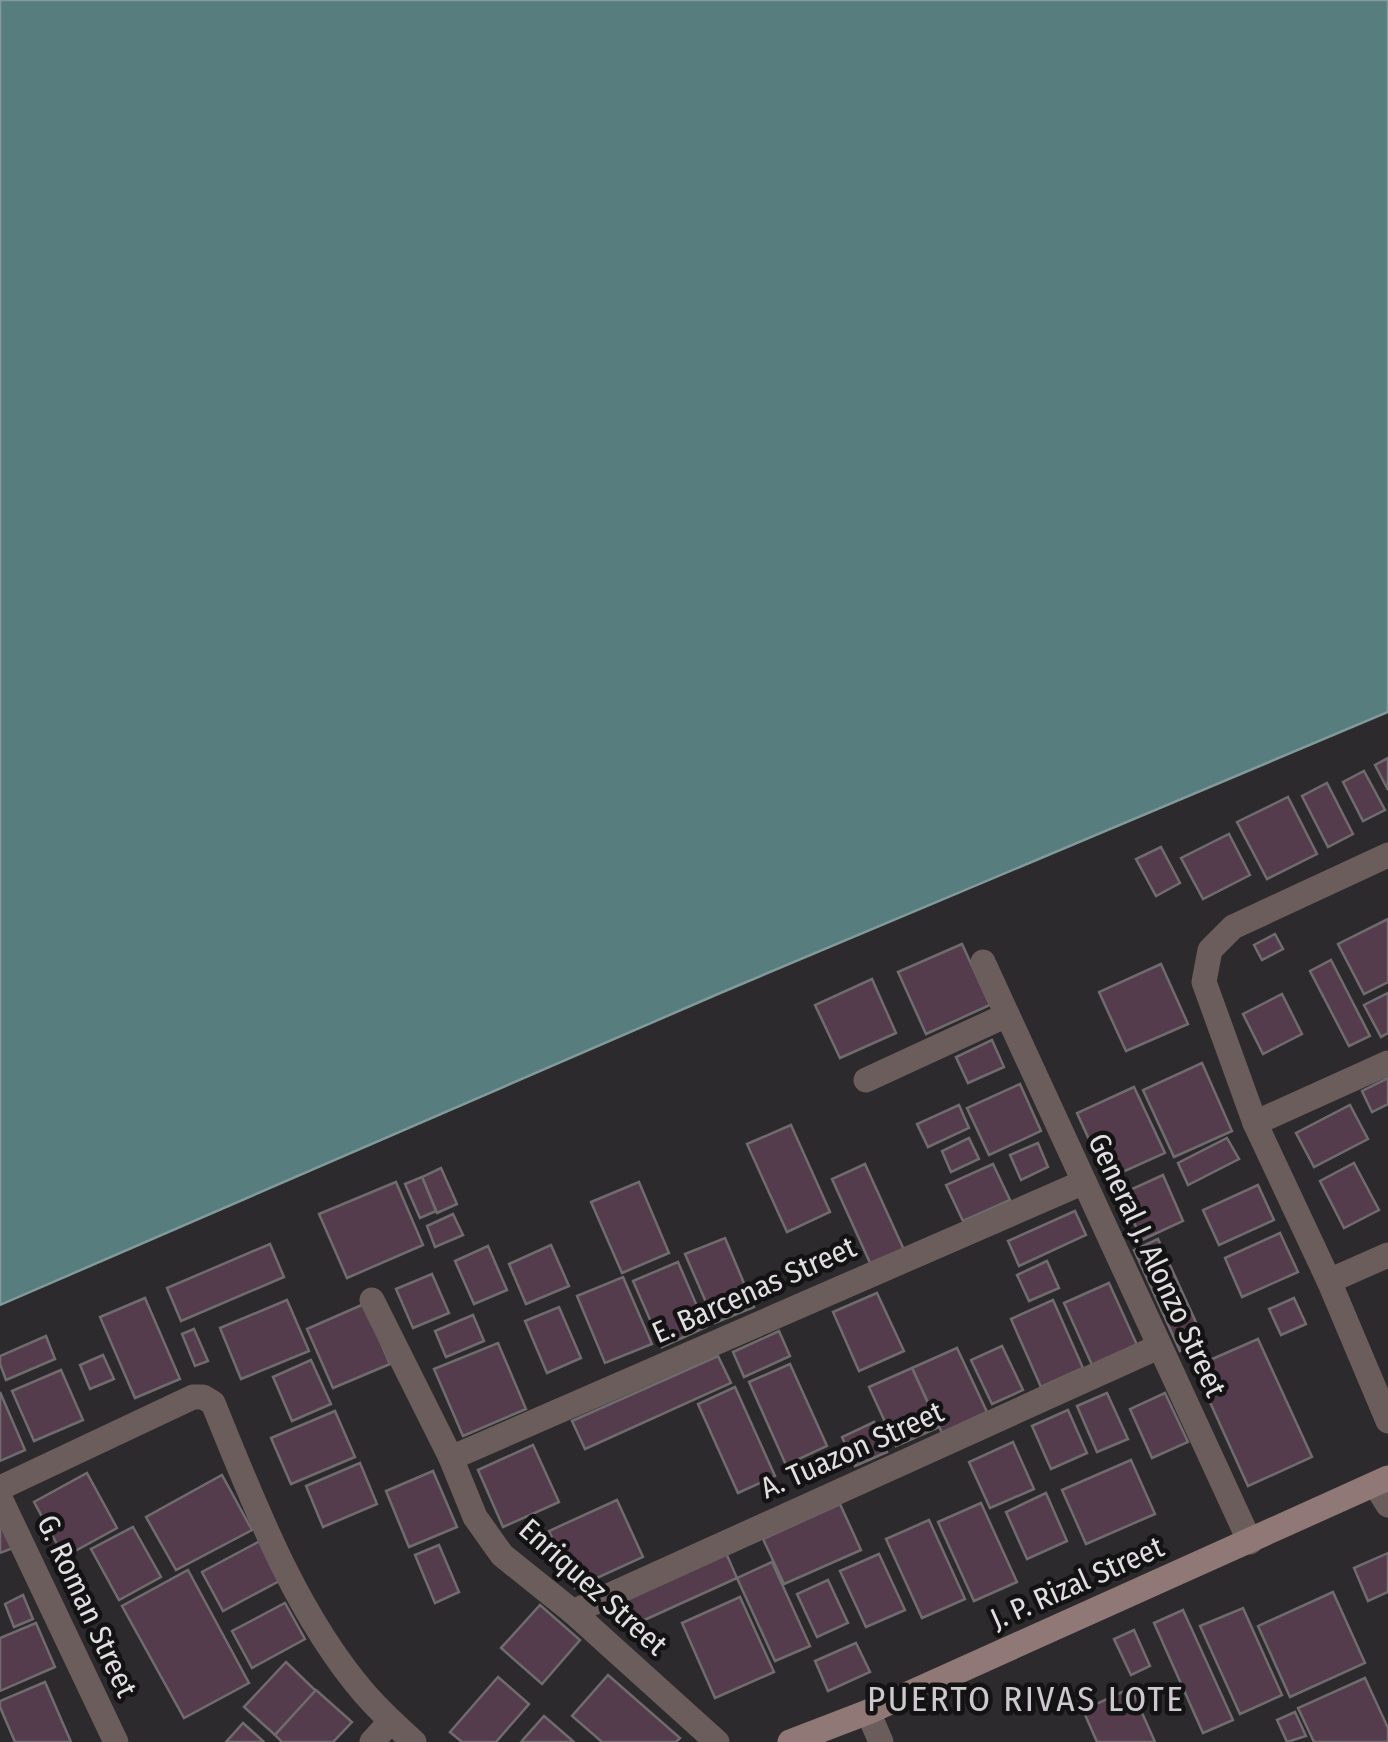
<svg xmlns="http://www.w3.org/2000/svg" width="1388" height="1742" font-family="'Fira Sans Condensed',sans-serif">
<rect width="100%" height="100%" fill="#2c2a2c"/>
<polygon fill="#587d7e" stroke="#819a9c" stroke-width="2.5" points="0,0 1388,0 1388,712 718,994 0,1305"/>
<g fill="#543c4c" stroke="#6f6c6d" stroke-width="2.5">
<polygon points="1388,758 1388,790 1375,765"/>
<polygon points="1364,771 1385,810 1363,821 1343,782"/>
<polygon points="1327,783 1353,834 1328,847 1302,796"/>
<polygon points="1288,797 1317,854 1267,879 1237,822"/>
<polygon points="1229,834 1250,875 1203,899 1181,858"/>
<polygon points="1161,847 1180,883 1156,896 1136,859"/>
<polygon points="1388,919 1388,982 1364,994 1338,944"/>
<polygon points="1275,934 1283,949 1262,960 1254,945"/>
<polygon points="962,944 990,1005 926,1034 898,972"/>
<polygon points="1331,960 1370,1036 1349,1046 1310,971"/>
<polygon points="1161,964 1188,1024 1126,1051 1099,992"/>
<polygon points="872,979 896,1033 840,1058 815,1005"/>
<polygon points="1388,993 1388,1033 1381,1037 1364,1005"/>
<polygon points="1282,994 1302,1034 1263,1054 1243,1014"/>
<polygon points="992,1040 1004,1067 968,1083 956,1057"/>
<polygon points="1202,1063 1232,1131 1174,1157 1143,1090"/>
<polygon points="1388,1078 1388,1104 1372,1112 1362,1091"/>
<polygon points="1020,1084 1041,1131 989,1155 967,1108"/>
<polygon points="1134,1087 1165,1153 1107,1179 1077,1113"/>
<polygon points="959,1105 969,1128 928,1147 917,1124"/>
<polygon points="1350,1105 1368,1139 1314,1167 1296,1133"/>
<polygon points="791,1125 830,1212 787,1232 747,1144"/>
<polygon points="969,1138 979,1159 951,1172 942,1151"/>
<polygon points="1227,1138 1239,1159 1188,1185 1178,1163"/>
<polygon points="1038,1143 1048,1167 1021,1180 1010,1155"/>
<polygon points="1354,1163 1379,1210 1344,1228 1320,1181"/>
<polygon points="865,1164 904,1250 871,1265 832,1179"/>
<polygon points="993,1164 1010,1200 963,1221 946,1185"/>
<polygon points="441,1168 457,1204 437,1213 422,1177"/>
<polygon points="1163,1175 1183,1221 1142,1240 1121,1194"/>
<polygon points="422,1177 436,1211 420,1218 405,1184"/>
<polygon points="396,1182 423,1245 347,1278 319,1214"/>
<polygon points="639,1182 669,1253 622,1273 591,1202"/>
<polygon points="1258,1185 1274,1220 1219,1245 1203,1210"/>
<polygon points="1075,1211 1086,1235 1019,1266 1008,1241"/>
<polygon points="453,1214 463,1235 435,1247 427,1226"/>
<polygon points="1280,1233 1298,1272 1242,1297 1225,1258"/>
<polygon points="725,1238 754,1307 715,1323 685,1254"/>
<polygon points="1158,1239 1204,1340 1180,1351 1134,1250"/>
<polygon points="270,1244 284,1277 181,1321 167,1288"/>
<polygon points="551,1245 569,1286 526,1304 509,1264"/>
<polygon points="488,1246 507,1290 474,1304 455,1261"/>
<polygon points="1047,1261 1059,1288 1029,1301 1017,1275"/>
<polygon points="678,1262 706,1327 662,1347 633,1281"/>
<polygon points="432,1274 449,1313 413,1328 396,1289"/>
<polygon points="623,1277 652,1344 605,1363 577,1296"/>
<polygon points="1109,1283 1138,1347 1093,1367 1064,1303"/>
<polygon points="877,1293 904,1351 859,1371 833,1312"/>
<polygon points="145,1298 180,1379 135,1398 100,1317"/>
<polygon points="1294,1298 1306,1324 1281,1335 1269,1309"/>
<polygon points="287,1300 309,1351 241,1379 220,1328"/>
<polygon points="1053,1300 1083,1368 1041,1387 1011,1319"/>
<polygon points="364,1304 390,1364 333,1388 307,1329"/>
<polygon points="559,1307 581,1358 547,1373 525,1321"/>
<polygon points="473,1315 484,1341 446,1357 435,1331"/>
<polygon points="194,1329 208,1361 195,1366 182,1334"/>
<polygon points="779,1331 790,1356 744,1377 733,1352"/>
<polygon points="46,1336 55,1359 6,1380 0,1364 0,1356"/>
<polygon points="1258,1339 1312,1457 1248,1486 1194,1367"/>
<polygon points="498,1343 526,1409 463,1436 434,1369"/>
<polygon points="1002,1346 1023,1390 992,1404 971,1360"/>
<polygon points="957,1348 987,1412 942,1433 912,1368"/>
<polygon points="103,1355 114,1379 90,1389 80,1365"/>
<polygon points="718,1356 731,1383 585,1449 572,1421"/>
<polygon points="311,1360 331,1404 292,1421 273,1377"/>
<polygon points="790,1364 827,1446 786,1465 749,1382"/>
<polygon points="912,1368 939,1427 896,1446 869,1387"/>
<polygon points="61,1370 83,1420 34,1441 12,1391"/>
<polygon points="735,1387 775,1476 738,1493 698,1404"/>
<polygon points="0,1392 25,1450 0,1461"/>
<polygon points="1107,1393 1128,1439 1097,1452 1077,1406"/>
<polygon points="1165,1393 1188,1442 1152,1458 1130,1409"/>
<polygon points="1068,1410 1087,1453 1051,1469 1032,1426"/>
<polygon points="335,1411 355,1457 291,1484 271,1438"/>
<polygon points="874,1422 887,1452 855,1466 842,1437"/>
<polygon points="1013,1442 1034,1489 990,1508 969,1462"/>
<polygon points="533,1445 559,1502 503,1527 478,1470"/>
<polygon points="1131,1460 1155,1514 1086,1544 1062,1490"/>
<polygon points="360,1463 377,1504 323,1527 306,1486"/>
<polygon points="433,1471 457,1527 409,1547 386,1491"/>
<polygon points="87,1473 117,1528 64,1557 34,1502"/>
<polygon points="222,1475 252,1530 176,1570 146,1517"/>
<polygon points="1046,1493 1067,1541 1027,1559 1006,1512"/>
<polygon points="617,1500 643,1557 575,1588 549,1531"/>
<polygon points="981,1503 1017,1582 974,1601 938,1522"/>
<polygon points="840,1504 861,1550 784,1584 763,1539"/>
<polygon points="0,1516 13,1548 0,1553"/>
<polygon points="929,1520 965,1599 922,1618 886,1539"/>
<polygon points="133,1527 161,1577 119,1600 91,1549"/>
<polygon points="262,1540 283,1579 223,1611 202,1572"/>
<polygon points="439,1545 459,1592 435,1603 415,1555"/>
<polygon points="726,1553 737,1578 629,1627 617,1602"/>
<polygon points="1388,1553 1388,1592 1368,1601 1354,1568"/>
<polygon points="879,1554 905,1610 866,1627 840,1571"/>
<polygon points="772,1562 810,1646 775,1661 737,1578"/>
<polygon points="188,1570 249,1683 184,1718 122,1606"/>
<polygon points="828,1580 848,1623 817,1637 797,1594"/>
<polygon points="1333,1592 1365,1663 1290,1697 1258,1626"/>
<polygon points="23,1595 33,1619 14,1627 5,1604"/>
<polygon points="740,1597 774,1672 715,1698 682,1623"/>
<polygon points="285,1603 305,1639 252,1668 232,1631"/>
<polygon points="540,1605 580,1640 542,1684 501,1648"/>
<polygon points="1243,1608 1282,1695 1240,1714 1200,1626"/>
<polygon points="1183,1610 1233,1720 1203,1733 1154,1623"/>
<polygon points="36,1623 55,1667 0,1691 0,1638"/>
<polygon points="1134,1630 1150,1666 1131,1675 1114,1639"/>
<polygon points="856,1643 870,1672 828,1691 815,1661"/>
<polygon points="286,1662 316,1691 275,1735 244,1707"/>
<polygon points="608,1675 680,1738 676,1742 602,1742 572,1716"/>
<polygon points="498,1677 529,1704 496,1742 462,1742 450,1732"/>
<polygon points="1365,1678 1388,1728 1388,1742 1314,1742 1298,1708"/>
<polygon points="45,1682 71,1742 15,1742 0,1707 0,1701"/>
<polygon points="1131,1688 1155,1742 1097,1742 1083,1710"/>
<polygon points="316,1690 352,1722 333,1742 282,1742 275,1735"/>
<polygon points="1295,1712 1306,1736 1287,1742 1277,1720"/>
<polygon points="544,1716 574,1742 521,1742"/>
<polygon points="243,1723 264,1742 226,1742"/>
</g>
<g fill="none" stroke-linecap="round" stroke-linejoin="round">
<g stroke="#6b5d5b" stroke-width="25">
<polyline points="1388,855 1233,927 1210,950 1204,982 1255,1123 1329,1281 1388,1421"/>
<polyline points="983,962 1250,1542"/>
<polyline points="866,1080 1007,1015"/>
<polyline points="1255,1123 1388,1063"/>
<polyline points="1329,1281 1388,1255"/>
<polyline points="372,1300 451,1458 475,1517 502,1555 573,1612 717,1742"/>
<polyline points="451,1458 1084,1182"/>
<polyline points="1375,1484 1388,1505"/>
<path d="M0 1488 193 1397H203L213 1403C253 1501 295 1613 365 1694 380 1711 397 1727 414 1742"/>
<polyline points="0,1498 116,1742"/>
<polyline points="573,1612 1158,1347"/>
<polyline points="868,1712 881,1742"/>
<polyline points="372,1742 391,1721"/>
</g>
<polyline stroke="#8f7876" stroke-width="25" points="790,1742 868,1712 1388,1478"/>
</g>
<g text-anchor="middle" stroke-width="9" stroke-linejoin="round" paint-order="stroke">
<g font-size="30" fill="#e1dfe1" stroke="#141314">
<text transform="translate(1157 1265) rotate(65)" y="10">General J. Alonzo Street</text>
<text transform="translate(754 1290) rotate(-24)" y="10">E. Barcenas Street</text>
<text transform="translate(852 1450) rotate(-24)" y="10">A. Tuazon Street</text>
<text transform="translate(1077 1583) rotate(-24)" y="10">J. P. Rizal Street</text>
<text transform="translate(593 1587) rotate(42)" y="10">Enriquez Street</text>
<text transform="translate(87 1606) rotate(65)" y="10">G. Roman Street</text>
</g>
<g font-size="35" letter-spacing="2.5" fill="#cdcacd" stroke="#141314">
<text x="1026" y="1711">PUERTO RIVAS LOTE</text>
</g>
</g>
</svg>
